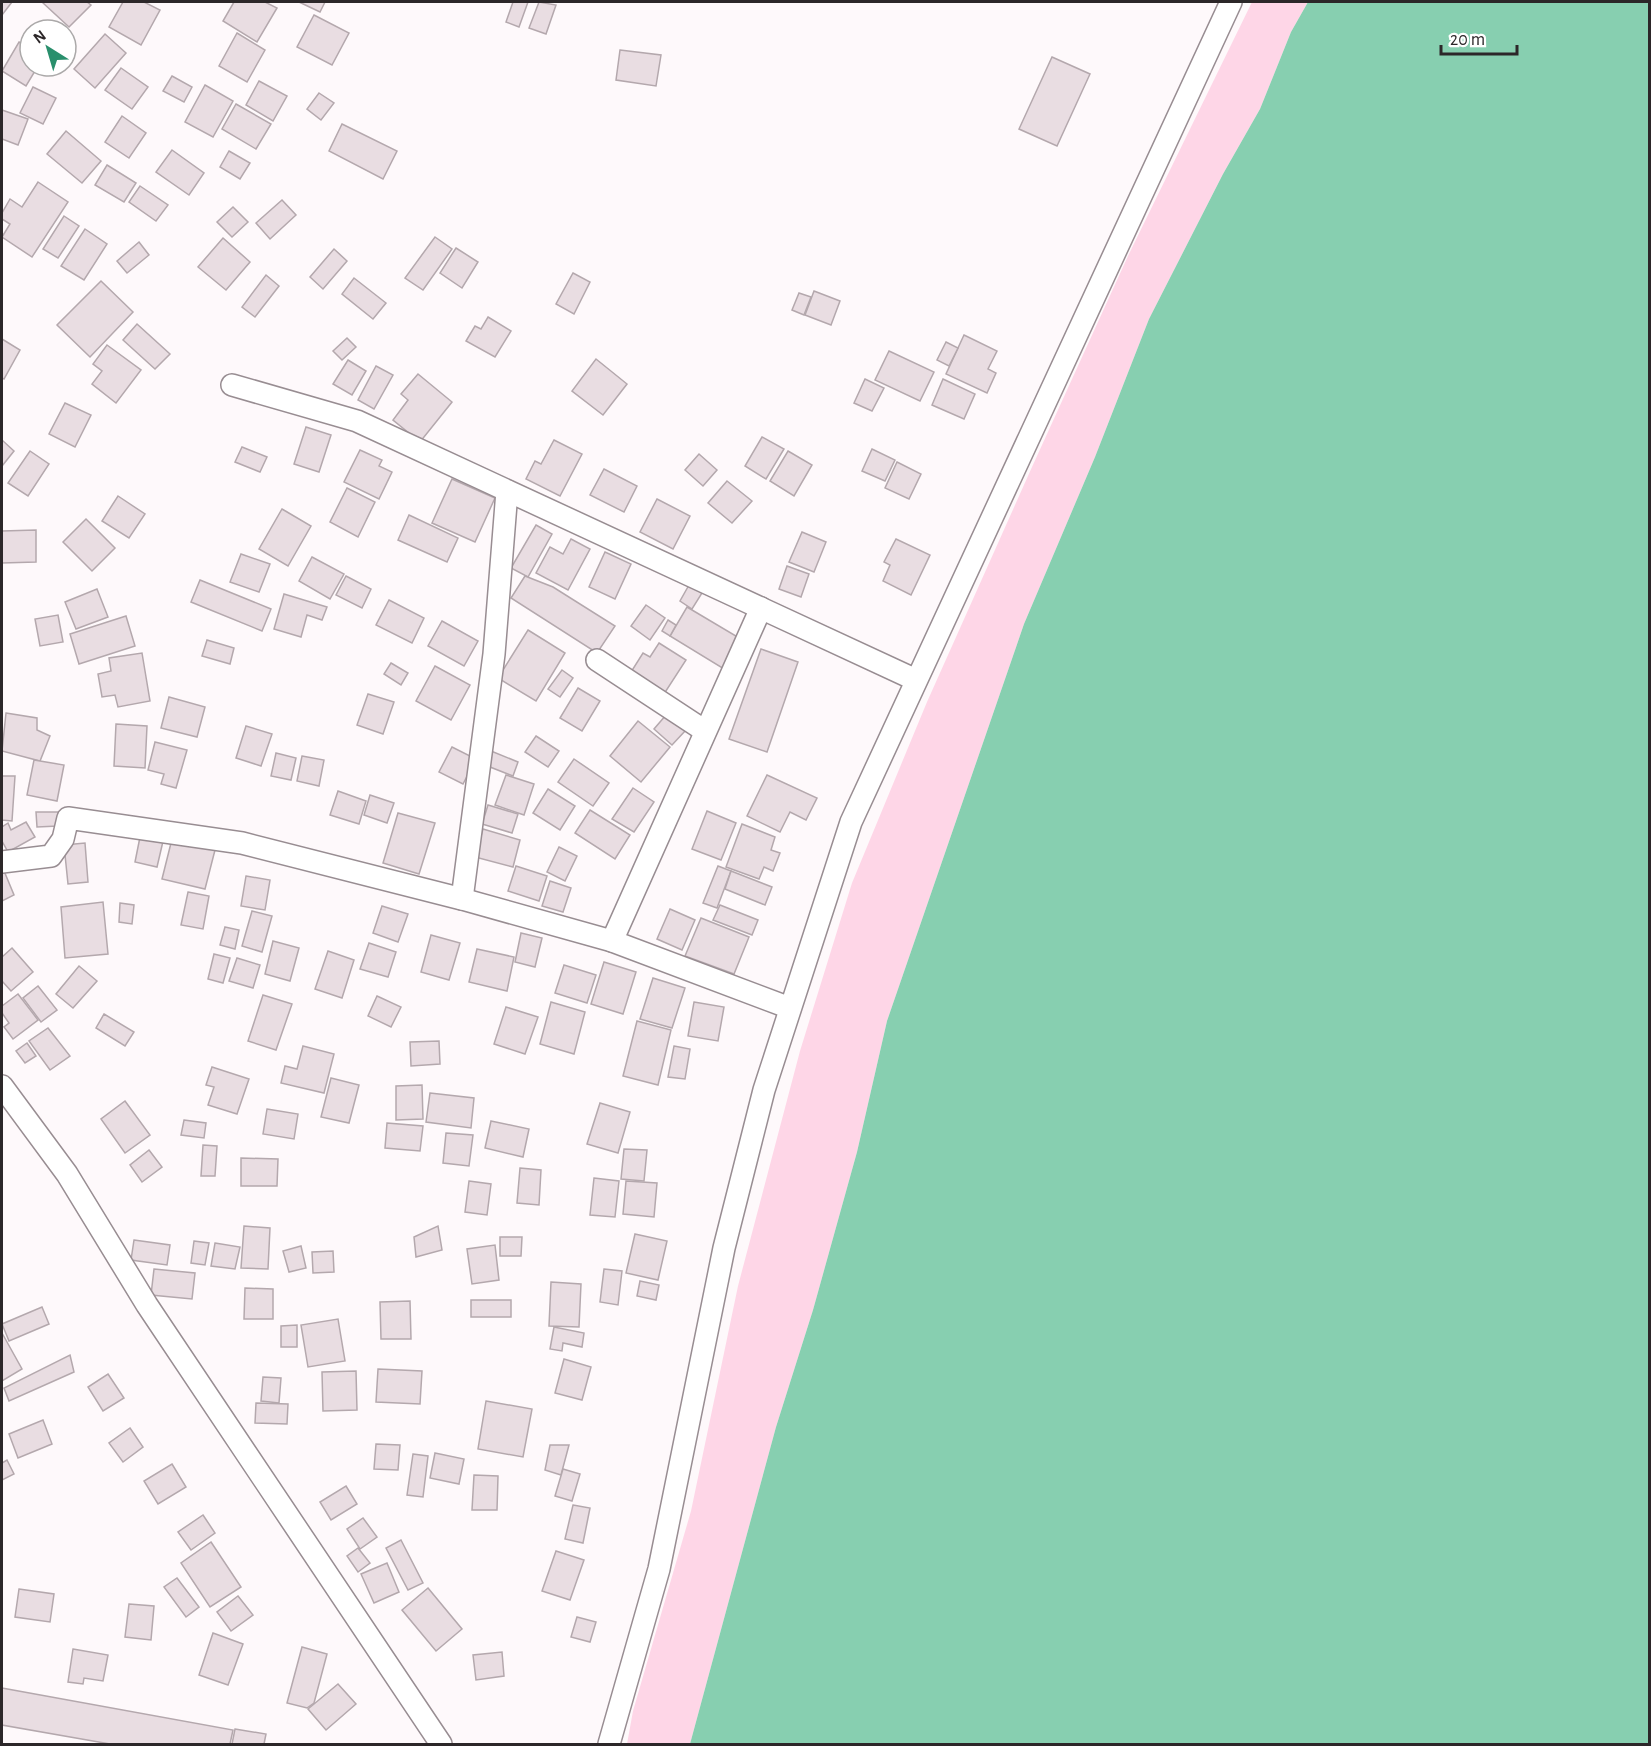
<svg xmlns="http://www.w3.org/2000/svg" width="1651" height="1746" font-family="'Alegreya Sans',sans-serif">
<rect width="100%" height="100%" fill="#fef9fb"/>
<polygon fill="#fed6e7" points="1252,2 1308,2 1291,32 1260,109 1223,174 1149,319 1095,457 1024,624 887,1021 857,1152 813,1310 776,1427 690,1744 627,1744 633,1711 691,1511 738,1286 800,1051 852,883 927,702 1032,467 1128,256"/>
<polygon fill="#87cfb0" points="1308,2 1649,2 1649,1744 690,1744 776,1427 813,1310 857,1152 887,1021 1024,624 1095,457 1149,319 1223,174 1260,109 1291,32"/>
<g fill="#e9dde2" stroke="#b4a8ad" stroke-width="1.5">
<polygon points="2,2 12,2 2,15"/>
<polygon points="42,2 87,2 91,5 69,27"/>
<polygon points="123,2 144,2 160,10 141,45 109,27"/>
<polygon points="234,2 265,2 277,8 257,42 223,21"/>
<polygon points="299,2 325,2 320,12"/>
<polygon points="513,2 528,2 519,27 506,22"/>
<polygon points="539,2 556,5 546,34 529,28"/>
<polygon points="314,15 349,33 332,65 297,47"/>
<polygon points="237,33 265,50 247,82 219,66"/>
<polygon points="105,34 126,53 95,88 74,69"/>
<polygon points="19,42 30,49 30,66 38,66 26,86 2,71"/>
<polygon points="620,50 661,55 656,86 616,80"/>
<polygon points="1052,57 1090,74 1057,146 1019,129"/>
<polygon points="121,68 148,87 132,109 105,90"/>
<polygon points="172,76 192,87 184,102 163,91"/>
<polygon points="259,81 287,96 273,121 246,105"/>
<polygon points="205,85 233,101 213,137 185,122"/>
<polygon points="33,87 56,98 43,124 20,113"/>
<polygon points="319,93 334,103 321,120 307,109"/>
<polygon points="236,104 271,124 256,149 222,129"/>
<polygon points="2,110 28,119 18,145 2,139"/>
<polygon points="122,116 146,133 129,158 105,142"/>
<polygon points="342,124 397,151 383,179 329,151"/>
<polygon points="66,131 101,161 82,183 47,154"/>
<polygon points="172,150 204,173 189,195 156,172"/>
<polygon points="229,151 250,163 240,179 220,167"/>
<polygon points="107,165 136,183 124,202 95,185"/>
<polygon points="38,182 68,202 32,257 2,237 10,224 2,219 2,213 10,199 22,207"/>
<polygon points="140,186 168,205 156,221 129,202"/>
<polygon points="282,200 296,215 270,239 256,223"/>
<polygon points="233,207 248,222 232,237 217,222"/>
<polygon points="64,216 79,226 58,258 43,249"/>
<polygon points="85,229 107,244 84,280 61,266"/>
<polygon points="435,237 452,249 423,290 405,278"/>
<polygon points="223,238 250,262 226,290 198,267"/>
<polygon points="139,242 149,255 127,273 117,261"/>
<polygon points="456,248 478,262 462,288 440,273"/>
<polygon points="334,249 347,261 323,289 310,277"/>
<polygon points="573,273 590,282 574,314 556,304"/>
<polygon points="266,275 279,286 255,317 242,307"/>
<polygon points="354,278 386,303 373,319 342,294"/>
<polygon points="101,281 133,312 90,357 57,325"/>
<polygon points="814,291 840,301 831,325 805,315"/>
<polygon points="799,293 811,297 804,315 792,310"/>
<polygon points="488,317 511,331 495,357 466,341 475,326 481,329"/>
<polygon points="137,324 170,354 155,369 123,340"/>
<polygon points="964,335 997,351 988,369 996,373 987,393 946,374"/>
<polygon points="347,338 356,347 342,360 333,351"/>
<polygon points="2,339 20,350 4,379 2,378"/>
<polygon points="946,342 958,348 949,366 937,360"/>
<polygon points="107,345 141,370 116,403 92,384 102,371 93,364"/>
<polygon points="889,351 934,372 920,401 875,380"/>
<polygon points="596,359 627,384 603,415 572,391"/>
<polygon points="348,360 366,371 352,395 333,384"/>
<polygon points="376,366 393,375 374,409 358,400"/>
<polygon points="418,374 452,402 420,442 393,420 408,400 401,394"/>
<polygon points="865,379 884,388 872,411 854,403"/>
<polygon points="943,379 975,394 964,419 932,405"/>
<polygon points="65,403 91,415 75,447 49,434"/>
<polygon points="306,427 331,435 319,472 294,464"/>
<polygon points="762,437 784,449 766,479 745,466"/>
<polygon points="2,440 14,451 2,466"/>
<polygon points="554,440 582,454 560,496 526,479 535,461 541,464"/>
<polygon points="242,447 267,457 260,472 235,462"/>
<polygon points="872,449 895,460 885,481 862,471"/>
<polygon points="360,450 382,460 379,466 392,472 379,499 344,482"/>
<polygon points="30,451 49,464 28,496 8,483"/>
<polygon points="788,451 812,465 794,496 770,481"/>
<polygon points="699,454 717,470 703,486 685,470"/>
<polygon points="897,462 921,474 909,499 885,488"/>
<polygon points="604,469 637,486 624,512 590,495"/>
<polygon points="452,479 495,498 475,542 432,523"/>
<polygon points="727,481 752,501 732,523 708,503"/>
<polygon points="347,488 375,502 358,537 330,522"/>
<polygon points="118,496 145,514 129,538 102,521"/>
<polygon points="657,499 690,516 673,549 640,532"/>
<polygon points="282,509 311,526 288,566 259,549"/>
<polygon points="409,515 458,538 447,562 398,540"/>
<polygon points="86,519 115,548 92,571 63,542"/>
<polygon points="536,525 552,534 528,577 511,568"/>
<polygon points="36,530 36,562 2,563 2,531"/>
<polygon points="802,532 826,542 814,572 789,562"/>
<polygon points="571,539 590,549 568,590 536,573 550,547 563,554"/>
<polygon points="896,539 930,555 911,595 883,581 890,565 884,562"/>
<polygon points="605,552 631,564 615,599 589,587"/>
<polygon points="241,554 270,564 259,592 230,582"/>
<polygon points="312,557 344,574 330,599 299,581"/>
<polygon points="787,566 809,574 801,597 779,589"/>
<polygon points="346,576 371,589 362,608 336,595"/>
<polygon points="525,576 553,587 615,626 597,653 511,598"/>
<polygon points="200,580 271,609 262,631 191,602"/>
<polygon points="689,585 702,593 692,609 680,601"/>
<polygon points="97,589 108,617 76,629 65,602"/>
<polygon points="284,594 327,607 322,620 307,615 301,637 274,629"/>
<polygon points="389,600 424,618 412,643 376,625"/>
<polygon points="646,605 665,618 650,640 631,626"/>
<polygon points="687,607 741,639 724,669 670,636"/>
<polygon points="58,615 63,642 40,646 35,619"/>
<polygon points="126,616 135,646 79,664 70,634"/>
<polygon points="668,620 676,625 670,636 662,631"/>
<polygon points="442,621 478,641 464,666 428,646"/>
<polygon points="528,630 565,653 536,701 498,678"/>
<polygon points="207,640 234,648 230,664 202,656"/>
<polygon points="659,643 686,660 664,694 631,672 643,653 650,657"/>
<polygon points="761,649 798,662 767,752 729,739"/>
<polygon points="142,653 150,701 118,707 115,695 102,697 98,674 111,671 109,658"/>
<polygon points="391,663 408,673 401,685 384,674"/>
<polygon points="435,666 470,685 451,720 416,701"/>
<polygon points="562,670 573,678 560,697 548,689"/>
<polygon points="578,688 600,701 582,731 560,718"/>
<polygon points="368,694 394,702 383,734 357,725"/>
<polygon points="169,697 205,707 197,737 161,728"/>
<polygon points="6,713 37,718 37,730 50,736 40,761 2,751"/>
<polygon points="666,715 685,731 672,745 654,729"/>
<polygon points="638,721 670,747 641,782 610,756"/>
<polygon points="116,724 147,726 145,768 114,766"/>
<polygon points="246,726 272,734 261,766 236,758"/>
<polygon points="536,736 559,751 548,767 525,752"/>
<polygon points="155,742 187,750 176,788 161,784 164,774 148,770"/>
<polygon points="452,747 476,759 463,784 439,772"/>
<polygon points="491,751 518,762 513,776 485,765"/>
<polygon points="276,753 296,758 291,780 271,776"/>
<polygon points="302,756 324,760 319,786 297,781"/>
<polygon points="574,759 609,783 593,806 558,782"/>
<polygon points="34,760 64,765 57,801 27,795"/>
<polygon points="506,775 534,784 524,815 495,805"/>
<polygon points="767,775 817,798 806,820 790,812 780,832 747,816"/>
<polygon points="2,776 15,776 12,821 2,820"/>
<polygon points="633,788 654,802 634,832 612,819"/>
<polygon points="548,789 575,806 560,830 533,813"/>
<polygon points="338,791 366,801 359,824 330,815"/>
<polygon points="370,795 394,803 387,823 364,815"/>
<polygon points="488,805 518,814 512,833 482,824"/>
<polygon points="590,810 630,835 615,859 575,833"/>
<polygon points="707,811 736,823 721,860 692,849"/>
<polygon points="36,812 58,812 58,826 37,827"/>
<polygon points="398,813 435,823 419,874 383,863"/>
<polygon points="26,822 35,837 8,852 2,841 2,827 8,823 11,830"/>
<polygon points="742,824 775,837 771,850 780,853 773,871 764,867 759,879 726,867"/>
<polygon points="483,829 520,840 513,867 475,857"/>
<polygon points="141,832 164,837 157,867 135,862"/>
<polygon points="172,839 215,850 205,889 162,879"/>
<polygon points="85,843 88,882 68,884 64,845"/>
<polygon points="559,847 577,856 565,881 547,872"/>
<polygon points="2,866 14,895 2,901"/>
<polygon points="516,866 547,876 539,901 508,891"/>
<polygon points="718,866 731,871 717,908 703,903"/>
<polygon points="731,871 772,887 765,905 725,889"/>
<polygon points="246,876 270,880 265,910 241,906"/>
<polygon points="550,881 571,888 563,912 542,906"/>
<polygon points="188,892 209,896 203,929 181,925"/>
<polygon points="103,902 108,954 65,958 61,907"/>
<polygon points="120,903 134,905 132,924 119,922"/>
<polygon points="720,905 758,920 752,935 713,920"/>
<polygon points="382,906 408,914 398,942 373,933"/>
<polygon points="670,909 695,920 682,950 657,939"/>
<polygon points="252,911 272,916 262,952 242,946"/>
<polygon points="701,918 749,937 734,974 685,956"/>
<polygon points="225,927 239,930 235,949 220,945"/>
<polygon points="521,933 542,938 535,967 515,962"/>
<polygon points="431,935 460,943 449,980 421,972"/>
<polygon points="273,941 299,948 290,981 265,974"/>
<polygon points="369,943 396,952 388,977 360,969"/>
<polygon points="12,948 33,972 11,991 2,981 2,957"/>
<polygon points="477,949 514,957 507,991 469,982"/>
<polygon points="328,951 354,960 342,998 315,989"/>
<polygon points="214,954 230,958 223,983 208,979"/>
<polygon points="237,958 260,965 253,988 229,981"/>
<polygon points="604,962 636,972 623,1014 591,1004"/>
<polygon points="564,965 596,975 587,1003 555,993"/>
<polygon points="79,966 97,981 73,1008 56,994"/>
<polygon points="653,978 685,988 672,1028 640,1019"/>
<polygon points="38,986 57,1010 41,1022 23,998"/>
<polygon points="18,994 38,1020 13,1039 4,1027 9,1023 2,1013 2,1006"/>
<polygon points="263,995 292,1004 276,1050 248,1041"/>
<polygon points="377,996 401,1007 391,1027 368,1016"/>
<polygon points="551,1002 585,1012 574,1054 540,1044"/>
<polygon points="694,1002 724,1007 718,1041 688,1036"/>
<polygon points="506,1007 538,1017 525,1054 494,1044"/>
<polygon points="104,1014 134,1032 125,1046 96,1028"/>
<polygon points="637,1021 671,1030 658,1085 623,1076"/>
<polygon points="48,1028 70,1056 50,1070 29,1041"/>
<polygon points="439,1041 440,1064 411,1066 410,1042"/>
<polygon points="27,1043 36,1056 25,1063 16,1051"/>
<polygon points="303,1046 334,1054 324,1093 281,1083 285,1066 297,1069"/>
<polygon points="674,1046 690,1049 685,1079 668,1077"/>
<polygon points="212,1067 249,1079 237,1114 208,1105 214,1087 206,1085"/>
<polygon points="331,1078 359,1085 349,1123 321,1117"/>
<polygon points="422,1085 423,1119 396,1120 396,1086"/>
<polygon points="430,1093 474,1098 471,1128 426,1122"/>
<polygon points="125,1101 150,1135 125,1153 101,1119"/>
<polygon points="600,1103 630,1112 618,1153 587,1144"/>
<polygon points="267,1109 298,1114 294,1139 263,1134"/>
<polygon points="184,1120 206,1123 204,1138 181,1135"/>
<polygon points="491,1121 529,1129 523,1157 485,1148"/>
<polygon points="387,1123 423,1126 420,1151 385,1148"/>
<polygon points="446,1133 473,1135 469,1166 443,1163"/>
<polygon points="203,1145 217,1146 215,1176 201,1176"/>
<polygon points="624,1149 647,1150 644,1181 621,1179"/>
<polygon points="149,1150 162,1167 142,1182 130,1165"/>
<polygon points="241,1158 278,1159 277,1186 241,1186"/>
<polygon points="520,1168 541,1170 539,1205 517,1203"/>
<polygon points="594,1178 619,1181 615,1217 590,1215"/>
<polygon points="469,1181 491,1184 487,1215 465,1212"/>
<polygon points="626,1181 657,1183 654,1217 623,1214"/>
<polygon points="244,1226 270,1228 268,1269 241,1268"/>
<polygon points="438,1226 442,1250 416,1257 414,1237"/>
<polygon points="635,1234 667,1241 658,1280 626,1273"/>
<polygon points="500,1237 522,1237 521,1256 500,1256"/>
<polygon points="134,1240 170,1245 167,1265 131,1260"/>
<polygon points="194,1241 209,1243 205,1265 191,1263"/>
<polygon points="215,1243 240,1247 235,1269 211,1266"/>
<polygon points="495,1245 499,1280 472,1284 467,1249"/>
<polygon points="301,1246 306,1268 289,1272 283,1251"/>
<polygon points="333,1251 334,1272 313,1273 312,1252"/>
<polygon points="154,1269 195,1273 192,1299 151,1295"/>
<polygon points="604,1269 622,1271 618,1305 600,1302"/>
<polygon points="640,1281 659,1285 656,1300 637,1296"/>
<polygon points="551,1282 581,1284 579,1327 549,1326"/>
<polygon points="245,1288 273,1289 273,1319 244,1319"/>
<rect x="471" y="1300" width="40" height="17"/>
<polygon points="410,1301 411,1339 381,1339 380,1302"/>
<polygon points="42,1307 49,1324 9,1341 2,1324"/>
<polygon points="338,1319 345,1361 308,1367 301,1325"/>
<polygon points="297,1325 297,1347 281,1347 281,1326"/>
<polygon points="554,1327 584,1333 582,1347 563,1343 562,1351 550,1349"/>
<polygon points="2,1333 22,1369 2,1381"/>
<polygon points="70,1355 74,1372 9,1401 4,1388"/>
<polygon points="564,1359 591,1367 582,1400 555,1393"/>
<polygon points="378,1369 422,1371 420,1404 376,1402"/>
<polygon points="356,1371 357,1410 323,1411 322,1372"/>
<polygon points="108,1374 124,1398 103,1411 88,1387"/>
<polygon points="263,1377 281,1378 279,1403 261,1401"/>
<polygon points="486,1401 532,1409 523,1457 478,1449"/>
<polygon points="256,1403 288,1404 287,1424 255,1423"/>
<polygon points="43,1420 52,1444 18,1458 9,1434"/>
<polygon points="130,1428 143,1447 123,1462 109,1443"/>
<polygon points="376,1444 400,1445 398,1470 374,1469"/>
<polygon points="550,1445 569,1445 561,1475 545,1470"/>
<polygon points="435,1453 464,1459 459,1484 430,1478"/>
<polygon points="413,1454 428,1456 423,1497 407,1495"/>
<polygon points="7,1460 14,1474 2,1480 2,1463"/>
<polygon points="172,1464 186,1487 158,1504 144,1481"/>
<polygon points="563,1469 580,1474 572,1501 555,1496"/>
<polygon points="474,1475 498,1476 497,1510 472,1510"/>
<polygon points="346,1486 357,1504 331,1520 320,1502"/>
<polygon points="573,1505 590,1508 583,1543 565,1539"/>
<polygon points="203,1515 215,1533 191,1550 178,1532"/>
<polygon points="363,1518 377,1537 360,1549 347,1529"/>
<polygon points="401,1540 423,1583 408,1590 386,1548"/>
<polygon points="211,1542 241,1587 210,1607 181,1563"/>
<polygon points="358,1548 370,1563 358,1572 347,1556"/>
<polygon points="556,1551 584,1560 570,1600 542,1591"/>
<polygon points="387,1563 399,1592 374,1603 361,1574"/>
<polygon points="177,1578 199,1607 186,1617 164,1587"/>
<polygon points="428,1588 462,1629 436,1651 402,1610"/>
<polygon points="19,1589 54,1594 50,1622 15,1617"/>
<polygon points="238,1596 253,1615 231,1631 217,1612"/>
<polygon points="129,1604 154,1606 151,1640 125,1637"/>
<polygon points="577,1617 596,1622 590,1642 571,1637"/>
<polygon points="213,1633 243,1644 228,1685 199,1675"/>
<polygon points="302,1647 327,1654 314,1703 307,1708 287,1703"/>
<polygon points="73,1649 108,1655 103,1681 84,1678 83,1684 68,1682"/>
<polygon points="502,1652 504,1676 476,1680 473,1655"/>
<polygon points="338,1684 356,1704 326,1730 308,1709"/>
<polygon points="2,1688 233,1730 230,1744 110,1744 2,1725"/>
<polygon points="235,1729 266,1734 264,1744 232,1744"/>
</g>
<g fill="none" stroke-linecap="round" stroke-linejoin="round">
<g stroke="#988d92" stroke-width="24">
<g id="minor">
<polyline points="232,385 357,421 916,680"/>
<polyline points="597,660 705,731"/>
<polyline points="2,862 51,856 63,839 68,818 242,843 462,899 612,941 790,1008"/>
<polyline points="462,899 494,654 507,491"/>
<polyline points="612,941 761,608"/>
<polyline points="2,1086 67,1174 147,1305 441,1744"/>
<polyline points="609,1744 659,1569 724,1248 764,1090 851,822 1231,2"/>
</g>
</g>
<use href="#minor" stroke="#fff" stroke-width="21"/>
</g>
<rect width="1651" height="1746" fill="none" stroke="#2c2729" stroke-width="6"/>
<g transform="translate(48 48) rotate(323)"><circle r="28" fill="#ffffff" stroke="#aba9a9" stroke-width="1.5"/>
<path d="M0-4.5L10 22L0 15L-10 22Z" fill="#298f6c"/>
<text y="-9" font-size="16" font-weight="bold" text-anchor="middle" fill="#2c2729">N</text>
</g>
<path d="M1441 45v9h76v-9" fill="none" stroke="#2c2729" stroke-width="3"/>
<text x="1450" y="45" font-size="18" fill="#2c2729" stroke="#ffffff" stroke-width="4.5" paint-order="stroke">20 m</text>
</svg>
